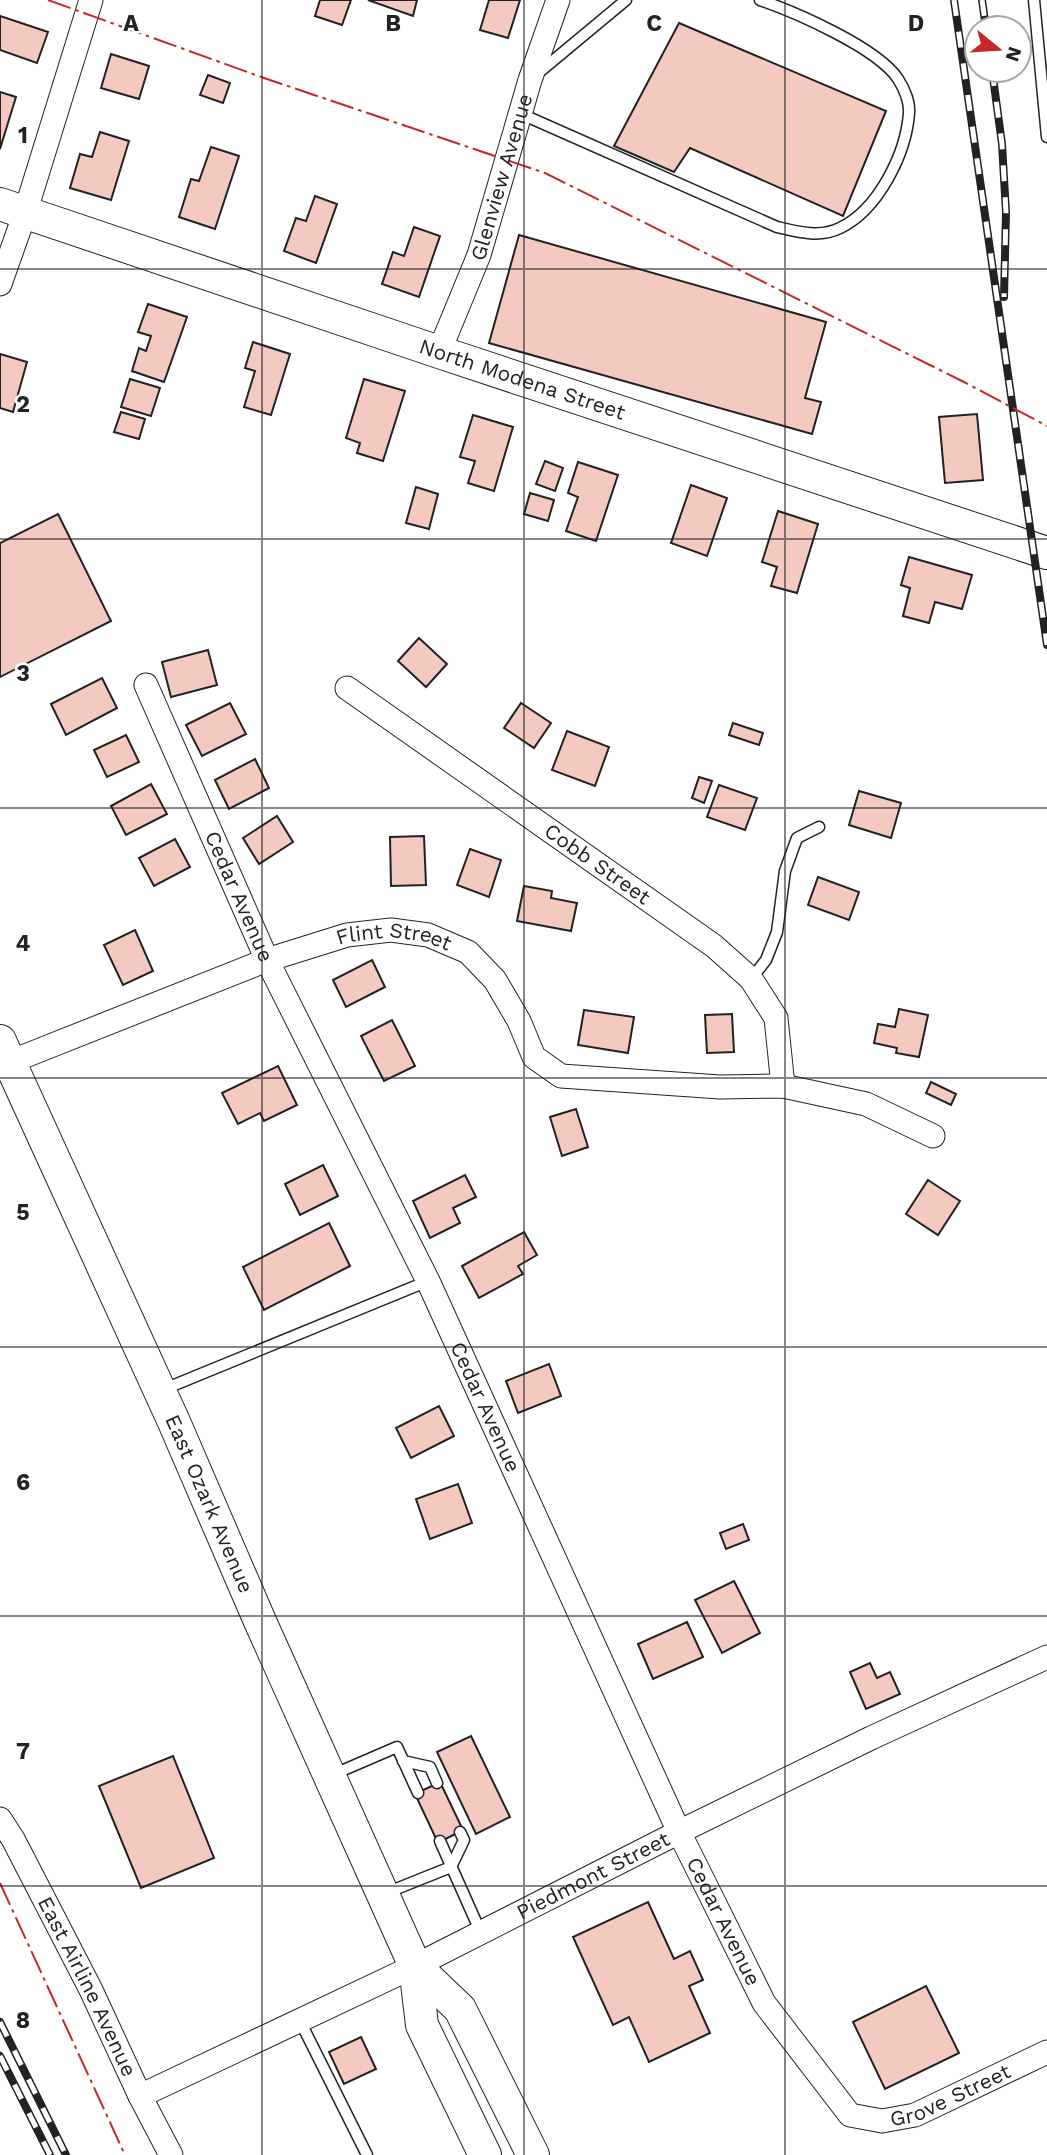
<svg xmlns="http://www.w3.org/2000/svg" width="1047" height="2155" font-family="'Work Sans',sans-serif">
<rect width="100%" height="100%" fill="#fff"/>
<g fill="#f3c9c0" stroke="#222" stroke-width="2">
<polygon points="320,0 351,0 342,25 315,16"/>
<polygon points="368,0 417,0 413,16"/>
<polygon points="489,0 520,0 508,38 480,30"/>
<polygon points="0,16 48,32 37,63 0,50"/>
<polygon points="679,23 886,111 843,216 690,148 674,172 614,146"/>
<polygon points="111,54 149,66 139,99 101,88"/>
<polygon points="208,75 230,83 223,103 200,95"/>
<polygon points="0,92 16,97 0,149"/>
<polygon points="100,132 129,141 111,200 70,188 80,154 92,157"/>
<polygon points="211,147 239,156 215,229 179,217 191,179 199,181"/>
<polygon points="315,196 337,204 316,263 284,251 296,218 306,221"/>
<polygon points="414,227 440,236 419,297 382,284 393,252 404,256"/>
<polygon points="519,235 826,322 805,398 821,402 812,434 489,343"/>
<polygon points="148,304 187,317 164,382 132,371 139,348 146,351 151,336 138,332"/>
<polygon points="253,342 290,354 271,415 244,407 255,371 245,368"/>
<polygon points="0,354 27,362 13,412 0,408"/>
<polygon points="130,379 160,388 151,416 121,407"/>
<polygon points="364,379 405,391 383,461 357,453 360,443 346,438"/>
<polygon points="121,412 145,419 139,439 114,432"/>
<polygon points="977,414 983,480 945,483 939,417"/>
<polygon points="473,415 513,427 494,491 468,483 475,461 460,457"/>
<polygon points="545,461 563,468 555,491 536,484"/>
<polygon points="578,462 618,475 596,541 566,531 578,497 568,493"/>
<polygon points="691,485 727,498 707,556 671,543"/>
<polygon points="416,487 438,494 429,529 406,523"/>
<polygon points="530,493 554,500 548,521 524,514"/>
<polygon points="778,511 818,524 797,593 771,586 777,567 762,562"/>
<polygon points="58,514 111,621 0,677 0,543"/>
<polygon points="909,557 972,575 962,609 935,602 929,623 903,616 910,588 901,585"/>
<polygon points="419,638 447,664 426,687 398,661"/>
<polygon points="208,650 217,685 171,697 162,662"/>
<polygon points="102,678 117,708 66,735 51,704"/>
<polygon points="230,703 246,734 202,756 186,725"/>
<polygon points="521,703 551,723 534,748 504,728"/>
<polygon points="733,723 763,733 759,745 729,735"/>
<polygon points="567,731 609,747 595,786 552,770"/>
<polygon points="126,735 139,762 107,777 94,750"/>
<polygon points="255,759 269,788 229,809 215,780"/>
<polygon points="699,777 712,781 704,803 692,798"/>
<polygon points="151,784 167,814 126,835 111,806"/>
<polygon points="719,785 757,798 745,830 707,817"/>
<polygon points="859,791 901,803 891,838 849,825"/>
<polygon points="277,816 293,842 259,864 243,838"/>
<polygon points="424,836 426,885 391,886 390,837"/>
<polygon points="175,839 190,867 154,886 139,858"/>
<polygon points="470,849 501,860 489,897 457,885"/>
<polygon points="818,877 859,892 849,920 808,905"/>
<polygon points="524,886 552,891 551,898 577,903 571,931 517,921"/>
<polygon points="135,930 153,971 123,985 104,945"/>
<polygon points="372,960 385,987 346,1007 333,980"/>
<polygon points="899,1009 928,1015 919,1057 896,1053 897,1048 874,1043 878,1024 895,1027"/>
<polygon points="584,1010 634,1017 628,1053 578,1045"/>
<polygon points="732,1014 734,1052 707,1053 705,1015"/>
<polygon points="392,1020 415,1066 384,1081 361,1036"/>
<polygon points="278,1066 297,1105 264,1121 260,1113 238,1124 222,1093"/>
<polygon points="931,1082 956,1094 951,1105 926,1093"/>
<polygon points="576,1109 588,1147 562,1156 550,1117"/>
<polygon points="323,1165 338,1196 300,1215 285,1184"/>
<polygon points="465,1175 476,1197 453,1208 460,1223 430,1238 413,1201"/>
<polygon points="928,1180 960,1201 938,1235 906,1214"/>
<polygon points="329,1223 350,1266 264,1310 243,1267"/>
<polygon points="524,1232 537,1255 518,1266 523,1274 479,1298 462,1266"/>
<polygon points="549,1364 561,1396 518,1413 506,1381"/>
<polygon points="439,1406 454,1436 411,1458 396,1428"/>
<polygon points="458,1484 472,1523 430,1539 416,1499"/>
<polygon points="743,1524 749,1540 726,1549 720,1533"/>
<polygon points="734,1581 760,1633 722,1653 695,1600"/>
<polygon points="687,1622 703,1657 653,1679 638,1644"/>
<polygon points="870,1663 877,1678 890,1672 900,1694 866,1709 850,1672"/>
<polygon points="471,1736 510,1817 476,1834 437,1752"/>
<polygon points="173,1756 214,1858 141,1888 99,1786"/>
<polygon points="440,1782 463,1830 438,1843 415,1794"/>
<polygon points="648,1902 674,1959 690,1951 703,1980 689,1986 710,2033 649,2062 629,2017 613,2025 573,1937"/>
<polygon points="926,1986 959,2053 885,2089 853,2022"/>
<polygon points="361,2037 376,2069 344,2084 329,2052"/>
</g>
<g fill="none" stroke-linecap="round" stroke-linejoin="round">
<g stroke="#222" stroke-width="13">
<g id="lane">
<polyline points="1034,0 1047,137"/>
<polyline points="537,74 626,0"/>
<path d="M519 113 777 227C798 232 820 238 840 228 878 210 906 154 909 113 910 102 904 88 898 79 878 48 795 12 760 0"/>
<polyline points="751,979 766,960 777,932 785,871 797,838 819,827"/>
<polyline points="162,1390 428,1281"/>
<polyline points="403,1761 430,1767 437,1783"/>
<polyline points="332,1775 397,1747 418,1793"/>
<polyline points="440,1841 481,1933"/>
<polyline points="386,1893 451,1867 464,1840 460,1832"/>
<polyline points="300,2021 367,2155"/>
</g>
</g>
<g stroke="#222" stroke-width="25">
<g id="street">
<polyline points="0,284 25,213 91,0"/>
<path id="s1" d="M439 352 479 255 530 80 558 0"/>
<path id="s2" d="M146 685 267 960 428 1281 679 1832 711 1896 764 2003 850 2115 882 2121 915 2115 1047 2052"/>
<path id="s3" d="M347 688 714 946 751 979 776 1018 783 1086"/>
<path id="s4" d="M10 1062 267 960 347 935 391 930 428 935 468 952 495 980 519 1021 534 1057 561 1076 720 1087 783 1086 866 1104 933 1136"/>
<path id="s5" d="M0 1819 13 1839 91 1990 140 2096 171 2155"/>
<path id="s6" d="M140 2096 415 1966 679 1832 871 1738 1047 1657"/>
</g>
</g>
<g stroke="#222" stroke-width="34">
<g id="secondary">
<path id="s7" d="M0 204 439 352 1047 553"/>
<path id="s8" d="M0 1041 174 1422 259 1619 415 1966 422 2025 485 2155"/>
<polyline points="415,1966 460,2009 533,2155"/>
</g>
</g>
<use href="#lane" stroke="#fff" stroke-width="10"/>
<use href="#street" stroke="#fff" stroke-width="23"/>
<use href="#secondary" stroke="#fff" stroke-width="32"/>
<g stroke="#222" stroke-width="8">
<g id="rail">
<polyline points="954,0 1047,645"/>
<polyline points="982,0 986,28"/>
<polyline points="992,70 1002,144 1006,212 1004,297"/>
<polyline points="0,2022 66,2155"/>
<polyline points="0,2056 50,2155"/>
</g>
</g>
<use href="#rail" stroke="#fff" stroke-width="5" stroke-dasharray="16" stroke-linecap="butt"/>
<g stroke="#c62828" stroke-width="2" stroke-dasharray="24 5 3.5 5" stroke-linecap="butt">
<polyline points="48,0 264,78 545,173 964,382 1047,426"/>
<polyline points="0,1883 125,2155"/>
</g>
</g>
<path fill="none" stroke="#222" stroke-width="2" stroke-opacity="0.55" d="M262 0V2155M524 0V2155M785 0V2155M0 269H1047M0 539H1047M0 808H1047M0 1078H1047M0 1347H1047M0 1616H1047M0 1886H1047"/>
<g text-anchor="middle" stroke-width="5" stroke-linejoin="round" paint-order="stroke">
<g font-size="21" fill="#222" stroke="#fff">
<text dy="7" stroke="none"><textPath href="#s1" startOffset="186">Glenview Avenue</textPath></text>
<text dy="7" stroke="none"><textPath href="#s7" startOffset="551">North Modena Street</textPath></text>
<text dy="7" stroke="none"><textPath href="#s3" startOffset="306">Cobb Street</textPath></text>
<text dy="7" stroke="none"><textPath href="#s2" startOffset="231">Cedar Avenue</textPath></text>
<text dy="7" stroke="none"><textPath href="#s4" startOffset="408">Flint Street</textPath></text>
<text dy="7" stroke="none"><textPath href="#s2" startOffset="798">Cedar Avenue</textPath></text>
<text dy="7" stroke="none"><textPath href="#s8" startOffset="508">East Ozark Avenue</textPath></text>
<text dy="7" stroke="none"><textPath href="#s6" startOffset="504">Piedmont Street</textPath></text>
<text dy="7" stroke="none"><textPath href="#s2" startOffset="1365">Cedar Avenue</textPath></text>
<text dy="7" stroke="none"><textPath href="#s5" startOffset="189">East Airline Avenue</textPath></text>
<text dy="7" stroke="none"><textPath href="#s2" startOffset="1703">Grove Street</textPath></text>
</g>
</g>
<g font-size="23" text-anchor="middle" font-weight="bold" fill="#222" stroke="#fff" stroke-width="5" stroke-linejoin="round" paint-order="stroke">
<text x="131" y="31">A</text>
<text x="393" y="31">B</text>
<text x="654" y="31">C</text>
<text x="916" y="31">D</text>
<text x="23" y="143">1</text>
<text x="23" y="412">2</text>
<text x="23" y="681">3</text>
<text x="23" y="951">4</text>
<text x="23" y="1220">5</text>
<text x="23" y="1490">6</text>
<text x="23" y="1759">7</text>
<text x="23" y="2028">8</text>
</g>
<g transform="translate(998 49) rotate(108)"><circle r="33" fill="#ffffff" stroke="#a7a7a7" stroke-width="2"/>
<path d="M0-5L12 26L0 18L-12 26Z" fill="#c62828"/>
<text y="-10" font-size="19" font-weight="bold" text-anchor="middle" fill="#222222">N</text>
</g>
</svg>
